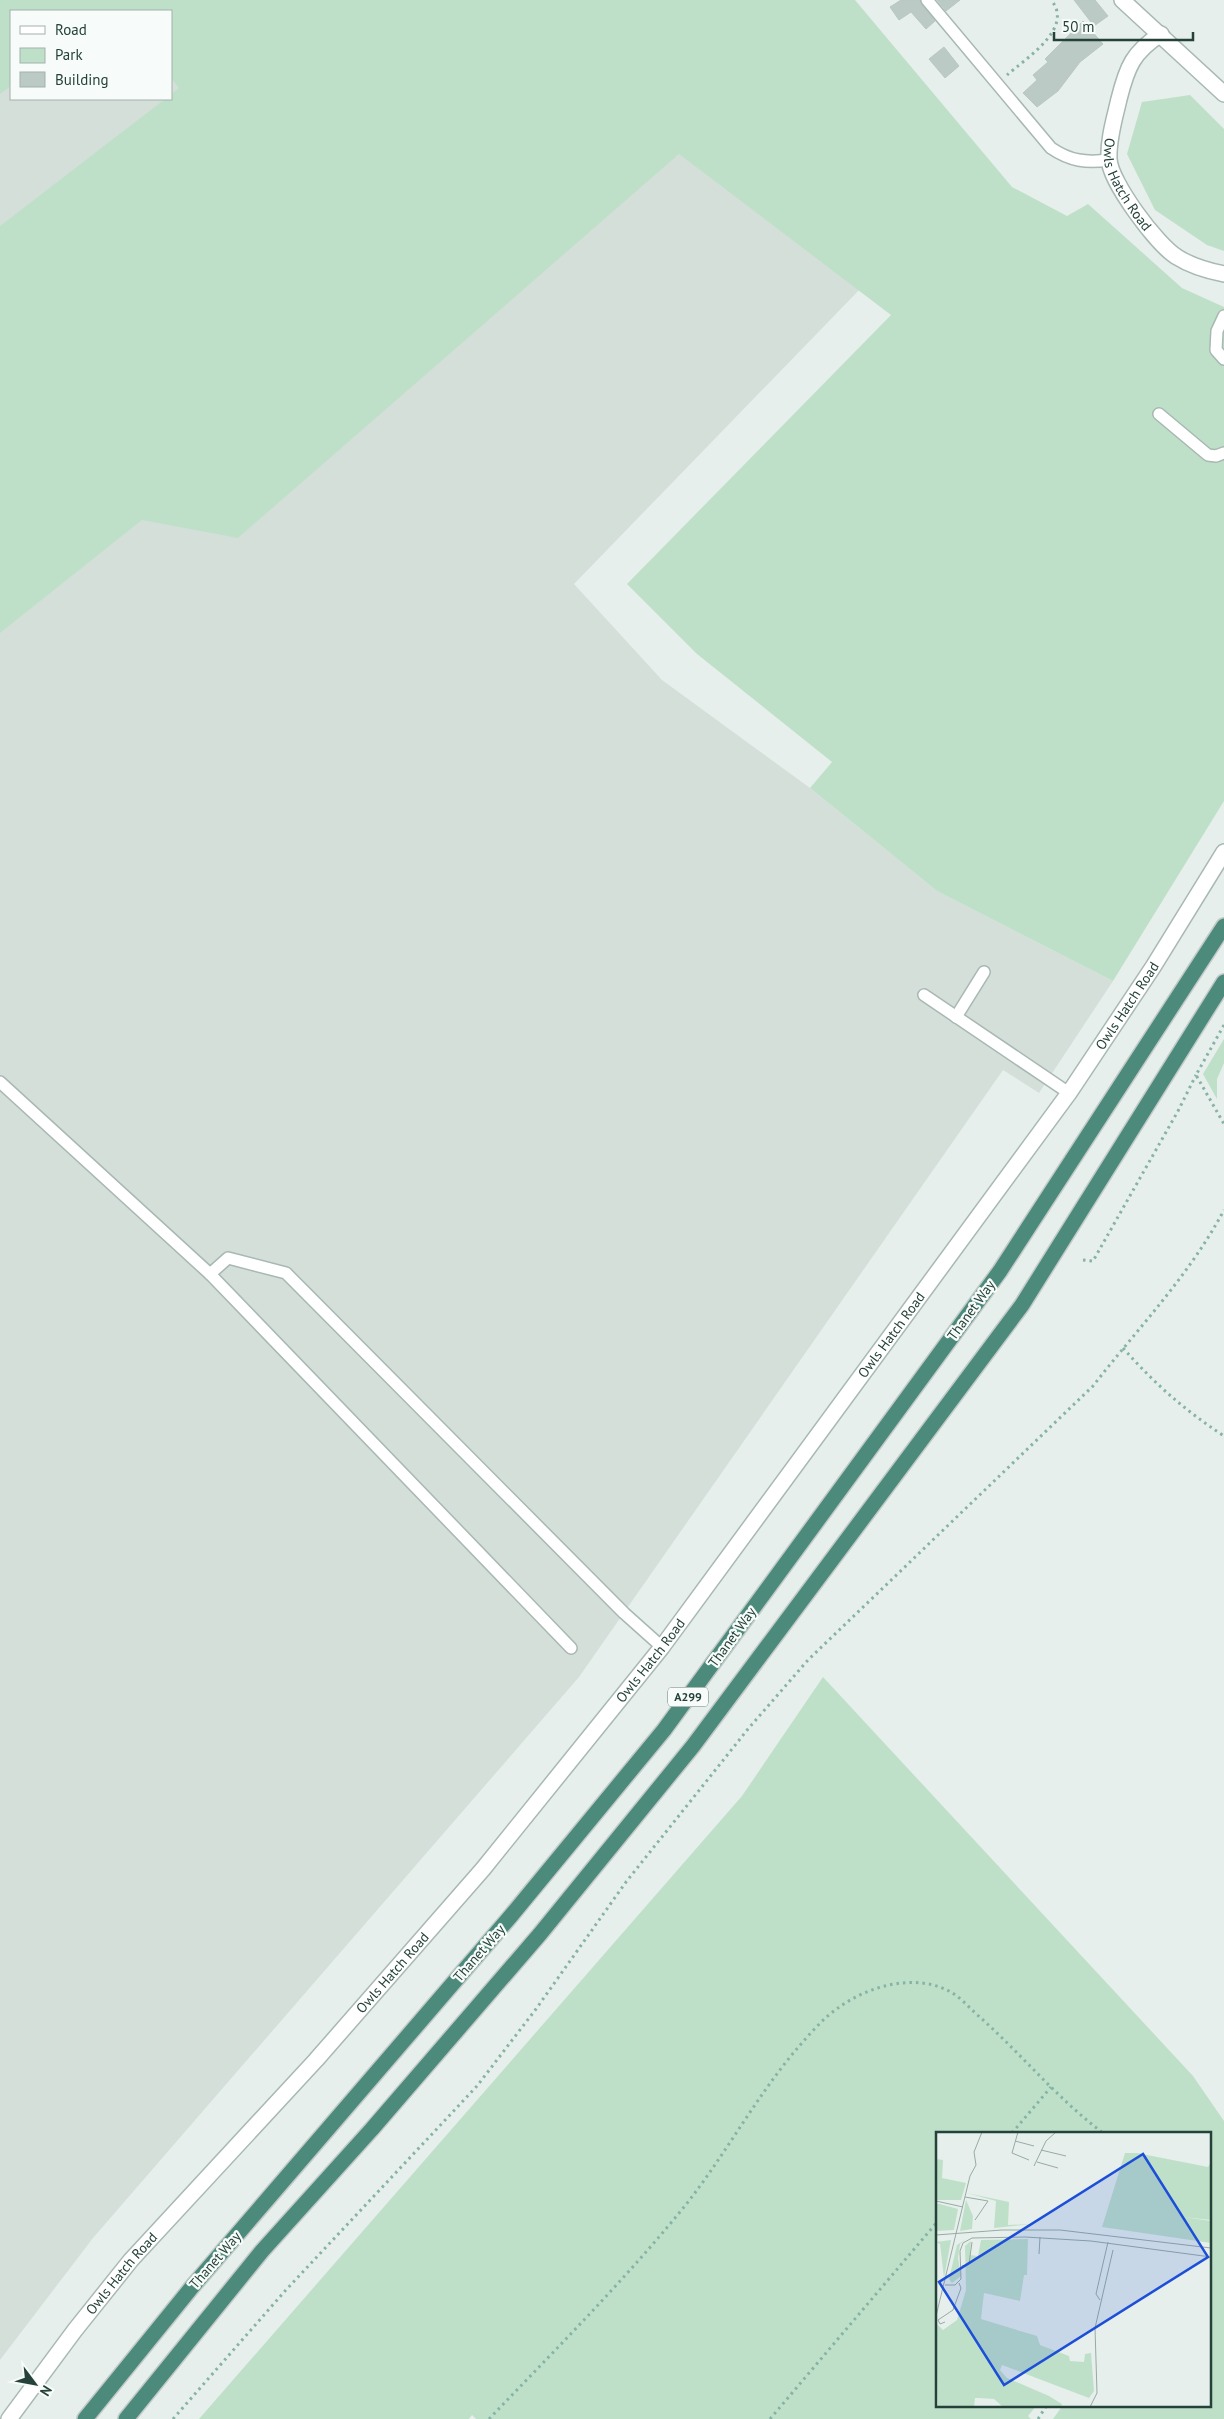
<svg xmlns="http://www.w3.org/2000/svg" width="1224" height="2419" font-family="'PT Sans',sans-serif">
<rect width="100%" height="100%" fill="#e6efeb"/>
<path fill="#d4dfda" fill-rule="evenodd" d="M0 0H470L863 286 574 584 662 680 810 788 937 891 1113 981 1039 1093 1003 1070 579 1677 93 2238 0 2360ZM11 11H171V99H11Z"/>
<g fill="#bfe0c8">
<polygon points="0,0 855,0 1012,187 1067,216 1088,204 1182,288 1224,307 1224,801 1113,981 937,891 810,788 832,762 697,654 627,584 891,315 679,154 238,538 142,520 0,633 0,226 165,99 171,99 171,94 179,88 171,78 171,11 11,11 11,86 0,94"/>
<polygon points="1190,95 1224,129 1224,251 1207,245 1155,210 1127,154 1142,102"/>
<polygon points="1224,1039 1224,1063 1217,1079 1217,1099 1203,1074"/>
<polygon points="823,1677 1193,2076 1224,2121 1224,2419 1053,2419 1063,2405 1210,2405 1210,2133 938,2133 938,2405 1037,2405 1028,2416 1031,2419 476,2419 472,2415 469,2419 199,2419 742,1796"/>
</g>
<g fill="#bbcac4" stroke="#b8c9c2">
<polygon points="901,0 920,0 935,21 926,29 911,12 899,20 890,7"/>
<polygon points="937,0 960,0 946,11"/>
<polygon points="1074,0 1095,0 1108,16 1094,26"/>
<polygon points="1083,21 1103,44 1080,62 1058,91 1037,107 1023,93 1037,80 1033,75 1048,62 1045,59"/>
<polygon points="944,47 959,66 945,78 929,59"/>
</g>
<g fill="none" stroke-linecap="round" stroke-linejoin="round">
<g stroke="#a8b8b2" stroke-width="14">
<g id="service">
<path d="M927 0 1051 148C1070 161 1086 163 1109 160"/>
<polyline points="1224,316 1217,331 1216,350 1224,359"/>
<polyline points="1159,414 1208,455 1216,456 1224,453"/>
<polyline points="924,995 1069,1093"/>
<polyline points="956,1017 984,972"/>
<polyline points="0,1082 210,1274 571,1648"/>
<polyline points="210,1274 228,1258 286,1273 624,1613 662,1647"/>
</g>
</g>
<g stroke="#a8b8b2" stroke-width="18">
<g id="tertiary">
<polyline points="1122,0 1224,94"/>
<path id="s1" d="M1161 34C1133 52 1127 67 1119 99 1115 117 1108 139 1109 159 1110 182 1157 245 1177 257 1191 266 1209 271 1224 274"/>
<path id="s2" d="M9 2419 75 2330 131 2260 316 2060 483 1869 662 1647 1069 1093 1153 967 1224 852"/>
</g>
</g>
<g stroke="#c2cac8" stroke-width="18">
<g id="trunk">
<polyline points="85,2419 192,2287 510,1917 664,1730 1000,1271 1224,926"/>
<polyline points="126,2419 262,2251 372,2129 540,1934 693,1746 1022,1305 1224,982"/>
</g>
</g>
<g stroke="#86b3a5" stroke-width="3" stroke-dasharray="2.5 4" stroke-linecap="butt">
<path d="M1007 75C1025 59 1075 28 1051 0"/>
<polyline points="1224,1025 1196,1075 1224,1124"/>
<polyline points="1083,1260 1093,1261 1178,1111 1196,1075"/>
<path d="M1123 1348C1155 1384 1183 1409 1224 1436"/>
<polyline points="1012,2133 1051,2087"/>
<path d="M173 2419 285 2291 477 2086 536 2009 626 1882 748 1729 808 1660 1093 1386C1138 1328 1189 1276 1224 1210"/>
<path d="M489 2419C555 2350 623 2282 684 2207 724 2157 754 2100 795 2051 808 2036 822 2019 838 2008 868 1986 914 1973 949 1991 961 1997 972 2011 982 2019 1023 2056 1058 2099 1103 2133"/>
<polyline points="770,2419 938,2221"/>
<polyline points="1038,2419 1047,2405"/>
</g>
<use href="#service" stroke="#fff" stroke-width="11"/>
<use href="#tertiary" stroke="#fff" stroke-width="15"/>
<use href="#trunk" stroke="#4c8a7c" stroke-width="15"/>
</g>
<g text-anchor="middle" stroke-width="4.5" stroke-linejoin="round" paint-order="stroke">
<rect fill="#f7fbf9" stroke="#637a73" stroke-width="1" x="668" y="1687.5" width="40" height="19" rx="4"/>
<g font-size="12" font-weight="bold" fill="#24423a">
<text x="688" y="1701">A299</text>
</g>
<g font-size="14" fill="#24423a" stroke="#f7fbf9">
<text dy="5" stroke="none"><textPath href="#s1" startOffset="171">Owls Hatch Road</textPath></text>
<text dy="5" stroke="none"><textPath href="#s2" startOffset="1804">Owls Hatch Road</textPath></text>
<text transform="translate(971 1310) rotate(-54)" y="5">Thanet Way</text>
<text dy="5" stroke="none"><textPath href="#s2" startOffset="1399">Owls Hatch Road</textPath></text>
<text transform="translate(732 1637) rotate(-54)" y="5">Thanet Way</text>
<text dy="5" stroke="none"><textPath href="#s2" startOffset="994">Owls Hatch Road</textPath></text>
<text transform="translate(479 1953) rotate(-49)" y="5">Thanet Way</text>
<text dy="5" stroke="none"><textPath href="#s2" startOffset="589">Owls Hatch Road</textPath></text>
<text transform="translate(215 2260) rotate(-49)" y="5">Thanet Way</text>
<text dy="5" stroke="none"><textPath href="#s2" startOffset="184">Owls Hatch Road</textPath></text>
</g>
</g>
<g transform="translate(936 2132)">
<rect width="275" height="275" fill="#e6efeb"/>
<path d="M189 21H201L272 35 275 30V88L247 85 275 89V111L166 95ZM0 27 7 28 6 46 30 51 25 68H0ZM31 61 73 70 72 93 96 92 58 96 60 69ZM30 68 37 84 36 97 24 99ZM0 71 22 77 18 98 0 99ZM30 107 24 112 22 126 25 144 16 151 13 147 21 113ZM92 107 91 143H88L84 169 48 161 45 187 101 204 104 213 133 224 134 229 148 230 149 222 155 221 158 259 153 266 66 233 64 238 71 246 113 264 126 272 125 275H67L58 267 43 266H39L38 275H2L0 191 7 198 21 188 30 158 29 114 35 109 34 123 42 124 45 108ZM15 108 8 146 4 112 0 110Z" fill="#bfe0c8"/>
<path fill="none" stroke="#98aaa4" stroke-width="1" d="M82 0 76 21 93 28M79 9 98 14M105 18 130 24M101 30 122 36M98 34 110 9 120 0M29 65 52 69 39 88M0 69 27 75M0 103 66 98H124L275 116M103 122 104 105M26 134 33 132 36 110M9 153H19L25 147 24 119 27 111 36 106 89 105 155 109 275 125M164 168 160 162 172 110M0 184 34 44 40 33 38 20 46 0M9 190 4 192 2 188 17 178 25 156 23 151M154 275 161 261 159 196 177 118"/>
<path fill="#1d4ed8" fill-opacity="0.15" stroke="#1d4ed8" stroke-width="2.5" d="M207 22 272 125 68 253 3 150Z"/>
<rect width="275" height="275" fill="none" stroke="#24423a" stroke-width="2.5"/>
</g>
<rect x="10" y="10" width="162" height="90" fill="#f7fbf9" stroke="#a3b1ad"/>
<rect x="20" y="26" width="25" height="8" fill="#ffffff" stroke="#a3b1ad"/>
<text x="55" y="35" font-size="15" fill="#24423a">Road</text>
<rect x="20" y="48" width="25" height="15" fill="#bfe0c8" stroke="#a3b1ad"/>
<text x="55" y="60" font-size="15" fill="#24423a">Park</text>
<rect x="20" y="72" width="25" height="15" fill="#bbcac4" stroke="#a3b1ad"/>
<text x="55" y="85" font-size="15" fill="#24423a">Building</text>
<g transform="translate(35 2384) rotate(122)" stroke="#f7fbf9" stroke-width="4" paint-order="stroke">
<path d="M0-4L9 19L0 12L-9 19Z" fill="#24423a"/>
<text y="-8" font-size="14" font-weight="bold" text-anchor="middle" fill="#24423a">N</text>
</g>
<path d="M1054 32v8h139v-8" fill="none" stroke="#24423a" stroke-width="2.5"/>
<text x="1062" y="32" font-size="15" fill="#24423a" stroke="#f7fbf9" stroke-width="4" paint-order="stroke">50 m</text>
</svg>
